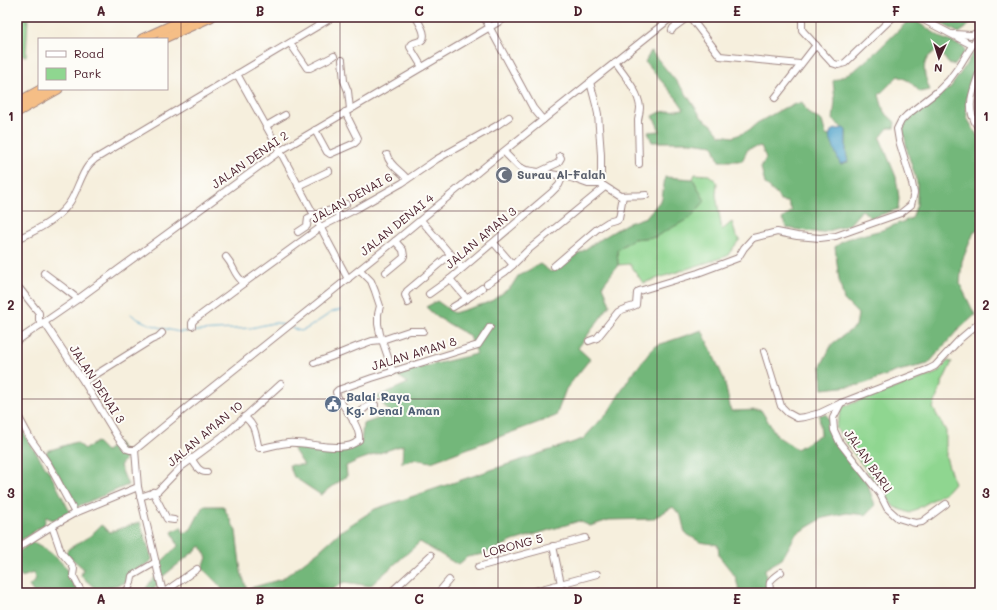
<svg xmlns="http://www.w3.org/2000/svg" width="997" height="610" font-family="Mali,sans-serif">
<rect width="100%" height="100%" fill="#fdfcf7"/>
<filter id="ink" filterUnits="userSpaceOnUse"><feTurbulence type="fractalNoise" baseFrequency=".025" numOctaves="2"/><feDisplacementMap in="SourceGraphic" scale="8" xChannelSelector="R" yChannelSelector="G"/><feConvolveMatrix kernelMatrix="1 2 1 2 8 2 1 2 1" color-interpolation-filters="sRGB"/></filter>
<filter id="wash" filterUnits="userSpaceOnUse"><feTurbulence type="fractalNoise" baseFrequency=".012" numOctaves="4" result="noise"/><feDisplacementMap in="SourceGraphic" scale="16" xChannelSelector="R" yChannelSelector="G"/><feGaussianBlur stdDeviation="0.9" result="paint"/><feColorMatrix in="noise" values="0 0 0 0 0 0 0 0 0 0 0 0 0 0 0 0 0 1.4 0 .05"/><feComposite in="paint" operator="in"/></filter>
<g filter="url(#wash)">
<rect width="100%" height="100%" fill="#f6efdd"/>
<g fill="#8fd690" stroke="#6c7a5e">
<polygon points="17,17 28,17 26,56 17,55"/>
<polygon points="695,174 709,175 717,182 716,195 722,230 732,222 736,236 740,239 727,256 643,283 630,264 618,265 617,250 633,239 655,237 705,201 693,179"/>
<polygon points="948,361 952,362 942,383 933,408 946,431 946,457 954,483 946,492 910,513 894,507 855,455 836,428 842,407 937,373"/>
</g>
<g fill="#73b77a" stroke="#5e6b52">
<polygon points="929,17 969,17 972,22 966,28 959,33"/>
<path d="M911 18 944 39 964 47 965 52 955 65 948 63 939 50C919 58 923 73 930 90L920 92 909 81 898 76 879 95 884 112 895 122 894 128H888L880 138 896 177 899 198 898 209 871 218 862 210 849 225 821 233 787 228 782 219 792 211 788 202 780 201 778 196 765 184 761 167 766 158 761 146 748 149 742 161H719L713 145 691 142H652L648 132 660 131 653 116 661 112 684 109 677 99 645 62 651 51 685 92 702 118 712 125 720 135 733 137 748 131 757 123 784 108 802 102 808 113 822 121 826 135 829 136 841 164 848 162 846 152V131L833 120 835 101 833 81 855 70 877 51Z"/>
<polygon points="978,44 980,46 980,58 966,99 967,118 980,140 980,228 974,232 962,261 960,284 975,315 956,332 928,364 898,371 860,385 823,389 821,366 832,344 856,326 858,314 844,300 839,280 835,247 846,239 882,230 912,218 917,204 917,182 908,154 903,129 906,121 926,104 950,88 964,68"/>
<polygon points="665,177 693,179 705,201 690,218 655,237 633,239 617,250 618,265 603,285 610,305 578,348 590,359 566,389 556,416 431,462 414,459 402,463 403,445 359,460 346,466 347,476 321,495 294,477 289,465 304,465 292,447 333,450 361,444 363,424 391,414 377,397 408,383 395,374 476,354 470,336 437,317 426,307 437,301 454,313 490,302 511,287 518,276 540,264 551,272 596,242 626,224 646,217 662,199"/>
<polygon points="702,330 724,379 731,411 761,410 777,436 797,449 821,434 819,415 826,414 831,424 831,434 842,450 867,483 875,505 866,515 847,513 823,518 796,534 782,559 765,569 768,593 740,593 735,576 719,556 718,545 700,542 685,533 681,516 673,507 652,519 609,520 590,526 579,521 513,541 484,554 467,557 458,565 420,542 370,586 344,582 327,593 224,593 220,586 202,568 207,558 201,546 162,577 160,563 178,546 172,532 181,527 184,534 191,529 203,506 223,506 236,531 241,572 247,589 282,579 319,551 341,531 375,509 583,439 609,411 630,377 655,346"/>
<polygon points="17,419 27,439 51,475 70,512 53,520 46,517 44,525 17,543 17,461 18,455 17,453"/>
<polygon points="76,442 85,449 97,442 106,451 118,442 127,456 120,466 128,485 76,507 46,453 47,451"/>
<polygon points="140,522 152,559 149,563 131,572 125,583 97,590 81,576 83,568 65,553 70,548 90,536 101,525 110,532"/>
<path d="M32 542C43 545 61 561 69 571 73 577 77 586 81 593H51V592L42 591 34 593 29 586 36 580 33 573 22 577 17 570V553Z"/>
<polygon points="155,577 158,584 151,593 143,593 151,581"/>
</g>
<polygon fill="#4fa3cb" stroke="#4c617b" points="843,128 846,130 846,152 848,162 840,164 829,136 832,130"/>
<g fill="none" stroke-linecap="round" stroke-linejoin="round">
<g stroke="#4fa3cb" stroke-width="1">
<path d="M131 314C139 323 168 330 180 332L251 328 273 323H278L286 326"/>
<polyline points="291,328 301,331 308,328 332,312 340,310"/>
</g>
</g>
</g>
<g filter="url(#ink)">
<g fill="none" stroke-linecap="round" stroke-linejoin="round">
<g stroke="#a08784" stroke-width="8">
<g id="minor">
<path d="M416 17C418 22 429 36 421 41 418 42 415 42 412 44L410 47 422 67"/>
<polyline points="484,17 533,108 543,120"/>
<polyline points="690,17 720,56 800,64"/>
<polyline points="802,17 802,30 832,63 838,65 845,63 893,17"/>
<polyline points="918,17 972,45"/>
<polyline points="672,30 673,28 688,17"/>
<polyline points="954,34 971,35 980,32"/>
<polyline points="290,43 305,65 307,68 310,68 334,56"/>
<polyline points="342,60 344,81 348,91 350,109"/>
<path d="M615 62C624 76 638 90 640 107 640 111 639 115 638 120L639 164"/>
<path d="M980 70C975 86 966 104 974 120 975 123 978 127 980 131"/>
<polyline points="237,74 280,151 348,279"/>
<polyline points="590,82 596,105 598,114 601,155 601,184"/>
<polyline points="775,98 816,45"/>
<polyline points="266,126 285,115"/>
<polyline points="315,130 327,152 330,154 355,143 357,141 358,138 345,112"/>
<path d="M504 152 519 167 526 170 563 176 574 179 588 184H601L620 196C628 195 637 196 646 195"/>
<path d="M387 155C389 165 401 171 407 179"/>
<polyline points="539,172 558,163 561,158 560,156"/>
<polyline points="298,186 329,171"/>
<polyline points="333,210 338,206 346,204"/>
<polyline points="421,220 462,268"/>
<polyline points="298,232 307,226 308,218 322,212 333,210 338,214 340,218"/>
<path d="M17 239C36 231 58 220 70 202 77 191 81 175 88 166 90 163 93 161 95 159L333 17"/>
<polyline points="494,243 513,265"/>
<path d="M226 257C235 267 232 273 244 283"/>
<polyline points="554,266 597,229 608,222 615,220 619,218 623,196"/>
<polyline points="360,270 371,281 375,291 380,306 378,314 378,324 380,334 393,372"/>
<polyline points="386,272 403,258 404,256 403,250 395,241"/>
<polyline points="44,273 64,288 78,299"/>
<polyline points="450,279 467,299"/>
<polyline points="487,284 505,272 513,265 527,251 605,187"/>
<polyline points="20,289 39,313 39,320 41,325"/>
<polyline points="429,294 450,279 551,193 559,185 563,176"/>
<polyline points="408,303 405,295 407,291 451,254"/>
<polyline points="453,307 471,296 482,288"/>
<polyline points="44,322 84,382 118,438 127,449 130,450 135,450"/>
<polyline points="192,326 192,323 194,320 244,283 321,227 358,208 402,183 437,159 496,126 509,117"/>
<polyline points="17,341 78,299 280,151 507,17"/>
<path d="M589 341 597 338 618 312C624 308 630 308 636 305L637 293 639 291 698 273 738 258 744 248 753 238 777 232 797 236 820 238 836 236 901 213 911 205 914 193 912 183 899 141 897 129 901 121 907 115 938 91 949 80 960 65 980 33"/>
<polyline points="764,351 781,406 788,413 797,418 805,417 820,413 841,403 929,369 935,366 960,339 980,322"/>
<polyline points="314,363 331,357 358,346 372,341 382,340 409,331 423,331"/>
<polyline points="84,382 151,340 158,337 162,333"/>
<polyline points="841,403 833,418 834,430 840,443 880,494 887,508 898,518 911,522 916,523 922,522 946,504"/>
<polyline points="17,414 30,438 49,465 75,513"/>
<path d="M244 417C255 424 255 433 258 445L259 448H263C271 446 280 444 288 443 307 441 344 455 359 440 361 426 343 407 337 396L336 392 338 390 372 378 478 345 490 327"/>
<path d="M353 421C356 417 368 403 372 404 373 404 374 405 375 405"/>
<polyline points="135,450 186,408 395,241 489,163 672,17"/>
<polyline points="135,450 138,487 163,593"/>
<path d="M191 458C195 464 199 473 207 472"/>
<polyline points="153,492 167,519 174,520"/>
<polyline points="140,497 158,491 181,467 227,433 281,384"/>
<polyline points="52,526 61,552 72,565 74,569 73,575 82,593"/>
<polyline points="553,546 561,584"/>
<polyline points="17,548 52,526 75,513 138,487"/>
<polyline points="478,567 585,538"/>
<path d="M124 593C130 588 131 584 132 576L156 562"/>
<polyline points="163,593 197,569"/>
<polyline points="390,593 431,555"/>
<polyline points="438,593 449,580"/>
<polyline points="527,593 597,574"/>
<path d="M771 593C767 581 771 579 781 572"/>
</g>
</g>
<g stroke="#a08784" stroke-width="11">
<g id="highway">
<polyline points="142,39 190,17"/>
<polyline points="162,39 211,17"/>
<polyline points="17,103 42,89"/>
<polyline points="17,112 58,89"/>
</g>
</g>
<use href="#minor" stroke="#fff" stroke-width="6"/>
<use href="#highway" stroke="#f5be86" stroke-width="9"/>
</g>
</g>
<path fill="none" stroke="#4a1f2b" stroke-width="1" stroke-opacity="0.55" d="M181 17V593M340 17V593M498 17V593M657 17V593M816 17V593M17 211H980M17 399H980"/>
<defs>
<g id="mosque-disc" transform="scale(0.9)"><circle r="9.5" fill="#6b7280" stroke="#fdfcf7"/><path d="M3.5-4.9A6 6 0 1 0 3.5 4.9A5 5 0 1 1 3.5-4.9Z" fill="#fff"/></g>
<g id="civic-disc" transform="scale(0.9)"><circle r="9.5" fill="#5c6f8a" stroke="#fdfcf7"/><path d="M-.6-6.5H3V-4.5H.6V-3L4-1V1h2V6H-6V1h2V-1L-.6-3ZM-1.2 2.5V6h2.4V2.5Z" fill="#fff"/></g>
</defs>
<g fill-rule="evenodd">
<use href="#mosque-disc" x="504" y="175"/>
<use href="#civic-disc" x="333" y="404"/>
</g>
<g text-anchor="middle" stroke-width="4" stroke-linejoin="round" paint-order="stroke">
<g font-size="12" fill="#4a1f2b" stroke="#fdfcf7">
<text transform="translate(250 160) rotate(-35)" y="4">JALAN DENAI 2</text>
<text transform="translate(352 198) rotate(-29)" y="4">JALAN DENAI 6</text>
<text transform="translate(397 225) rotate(-39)" y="4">JALAN DENAI 4</text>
<text transform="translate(481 238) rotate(-40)" y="4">JALAN AMAN 3</text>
<text transform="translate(414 354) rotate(-17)" y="4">JALAN AMAN 8</text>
<text transform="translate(97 384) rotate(57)" y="4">JALAN DENAI 3</text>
<text transform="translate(205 434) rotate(-40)" y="4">JALAN AMAN 10</text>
<text transform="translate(868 461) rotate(55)" y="4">JALAN BARU</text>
<text transform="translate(513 546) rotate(-15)" y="4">LORONG 5</text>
</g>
<g font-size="12" font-weight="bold" fill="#5b616d" stroke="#fdfcf7" text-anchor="start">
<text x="517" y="179">Surau Al-Falah</text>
</g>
<g font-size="12" font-weight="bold" fill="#4e5e75" stroke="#fdfcf7" text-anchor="start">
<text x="346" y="401">Balai Raya<tspan x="346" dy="14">Kg. Denai Aman</tspan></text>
</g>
</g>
<rect width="997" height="610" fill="none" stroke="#fdfcf7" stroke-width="44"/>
<rect x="38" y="38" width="130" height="52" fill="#fdfcf7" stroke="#b5a4a5"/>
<rect x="46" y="51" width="20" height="6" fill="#ffffff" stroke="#b5a4a5"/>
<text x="74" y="58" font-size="12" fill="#4a1f2b">Road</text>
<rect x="46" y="68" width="20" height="12" fill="#8fd690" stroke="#b5a4a5"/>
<text x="74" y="78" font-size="12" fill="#4a1f2b">Park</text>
<g transform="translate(939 58) rotate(184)" stroke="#fdfcf7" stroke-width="3" paint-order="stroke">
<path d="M0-3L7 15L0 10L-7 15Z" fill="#4a1f2b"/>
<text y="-6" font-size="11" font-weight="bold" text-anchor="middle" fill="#4a1f2b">N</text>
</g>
<rect x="22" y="22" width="953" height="566" fill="none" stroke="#4a1f2b" stroke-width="1.5"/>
<g font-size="13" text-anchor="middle" font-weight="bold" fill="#4a1f2b">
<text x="101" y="16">A</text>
<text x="260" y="16">B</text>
<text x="419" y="16">C</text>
<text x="578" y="16">D</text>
<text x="737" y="16">E</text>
<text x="896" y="16">F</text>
<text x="11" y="121">1</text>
<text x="986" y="121">1</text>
<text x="11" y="310">2</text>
<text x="986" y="310">2</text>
<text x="11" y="498">3</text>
<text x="986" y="498">3</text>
<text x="101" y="604">A</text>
<text x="260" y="604">B</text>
<text x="419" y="604">C</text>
<text x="578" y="604">D</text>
<text x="737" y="604">E</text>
<text x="896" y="604">F</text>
</g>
</svg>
